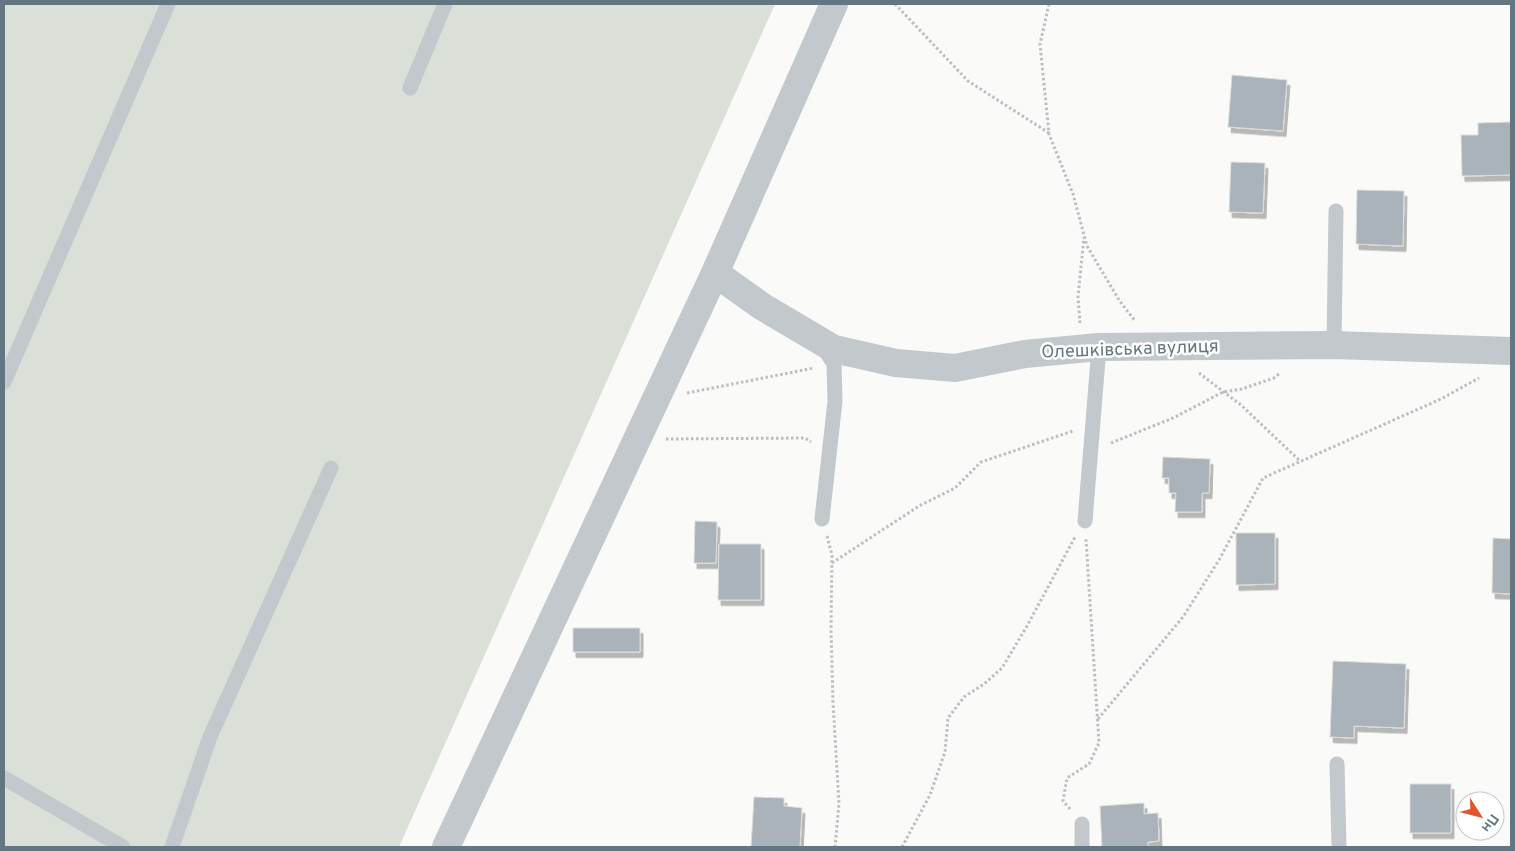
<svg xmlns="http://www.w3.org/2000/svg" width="1515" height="851" font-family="Overpass,sans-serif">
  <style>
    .green { fill: #dadfd7 }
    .building { fill: #aab3b9; stroke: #dcdcda; filter: url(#shadow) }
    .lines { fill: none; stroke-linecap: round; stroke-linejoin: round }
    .path { stroke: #bbbfc2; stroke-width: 3; stroke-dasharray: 2.5 2.5; stroke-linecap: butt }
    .lane { stroke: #c3c8cc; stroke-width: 15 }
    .street { stroke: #c3c8cc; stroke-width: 28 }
    .labels { text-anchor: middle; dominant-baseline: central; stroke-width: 5; stroke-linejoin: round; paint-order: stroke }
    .street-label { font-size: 18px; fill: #657683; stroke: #fff }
  </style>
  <defs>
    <filter id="shadow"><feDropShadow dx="3" dy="5.5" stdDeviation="0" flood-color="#0004"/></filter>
  </defs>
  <rect width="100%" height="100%" fill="#fafaf8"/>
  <path class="green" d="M4 4H775L399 847H4Z"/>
  <path class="building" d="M1232 75 1287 80 1283 131 1228 127Z
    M1511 122V175L1462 176 1461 135H1478V123Z
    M1231 162 1265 163 1263 213 1229 212Z
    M1357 190 1404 191 1403 246 1356 244Z
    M1163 457 1210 459 1209 493H1202V512H1175L1176 493H1169V478H1162Z
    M695 521 717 522 716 563H694Z
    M1236 533H1275V584L1236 585Z
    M1493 538 1511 539V594L1492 593Z
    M719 544H761V600H718Z
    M573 628H640V652H573Z
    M1333 661 1406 664 1404 728 1354 726V738L1330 737Z
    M1410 784H1451V833H1410Z
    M754 797 784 798V806L802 808 800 847H751Z
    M1144 803V814L1158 813 1159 841 1148 842V847H1102L1100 806Z"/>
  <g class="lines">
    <path class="path" d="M895 4 968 81 1049 133
      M1049 4 1040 44 1049 134 1073 194 1087 246 1119 300 1135 321
      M1080 323 1078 297 1084 237
      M1199 373 1241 405 1300 461
      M687 393 814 368
      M666 439 805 438 811 442
      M1111 443 1173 418 1223 392 1242 389 1274 378 1280 373
      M827 536 832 555 831 629 833 703 839 803 835 847
      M832 563 919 506 955 488 981 462 1073 431
      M1098 719 1183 617 1219 560 1263 478 1441 399 1479 378
      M1070 809 1063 801 1067 778 1089 764 1099 743 1086 539
      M902 847 930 795 945 752 948 718 964 697 984 684 1002 668 1027 626 1075 537"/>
    <path class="lane" d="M410 88 445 4
      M822 345 834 364 835 401 822 519
      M1334 345 1336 211
      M4 382 168 4
      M1085 521 1099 347
      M1337 764 1339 847
      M4 778 123 847
      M1082 824V847
      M172 847 210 737 331 468"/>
    <path class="street" d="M715 273 763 307 834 349 896 363 955 368 1025 354 1099 347 1334 345 1511 351
      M446 847 715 273 834 4"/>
  </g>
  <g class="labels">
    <g class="street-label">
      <text transform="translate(1130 350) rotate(-2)">Олешківська вулиця</text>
    </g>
  </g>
  <rect width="1515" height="851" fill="none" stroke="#657683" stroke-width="10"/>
  <g transform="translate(1480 816) rotate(126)"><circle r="24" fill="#ffffff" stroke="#c1c8cd"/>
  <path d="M0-4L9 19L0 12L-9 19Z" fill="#e4572e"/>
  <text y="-8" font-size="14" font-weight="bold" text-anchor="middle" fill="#657683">Пн</text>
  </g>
</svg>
